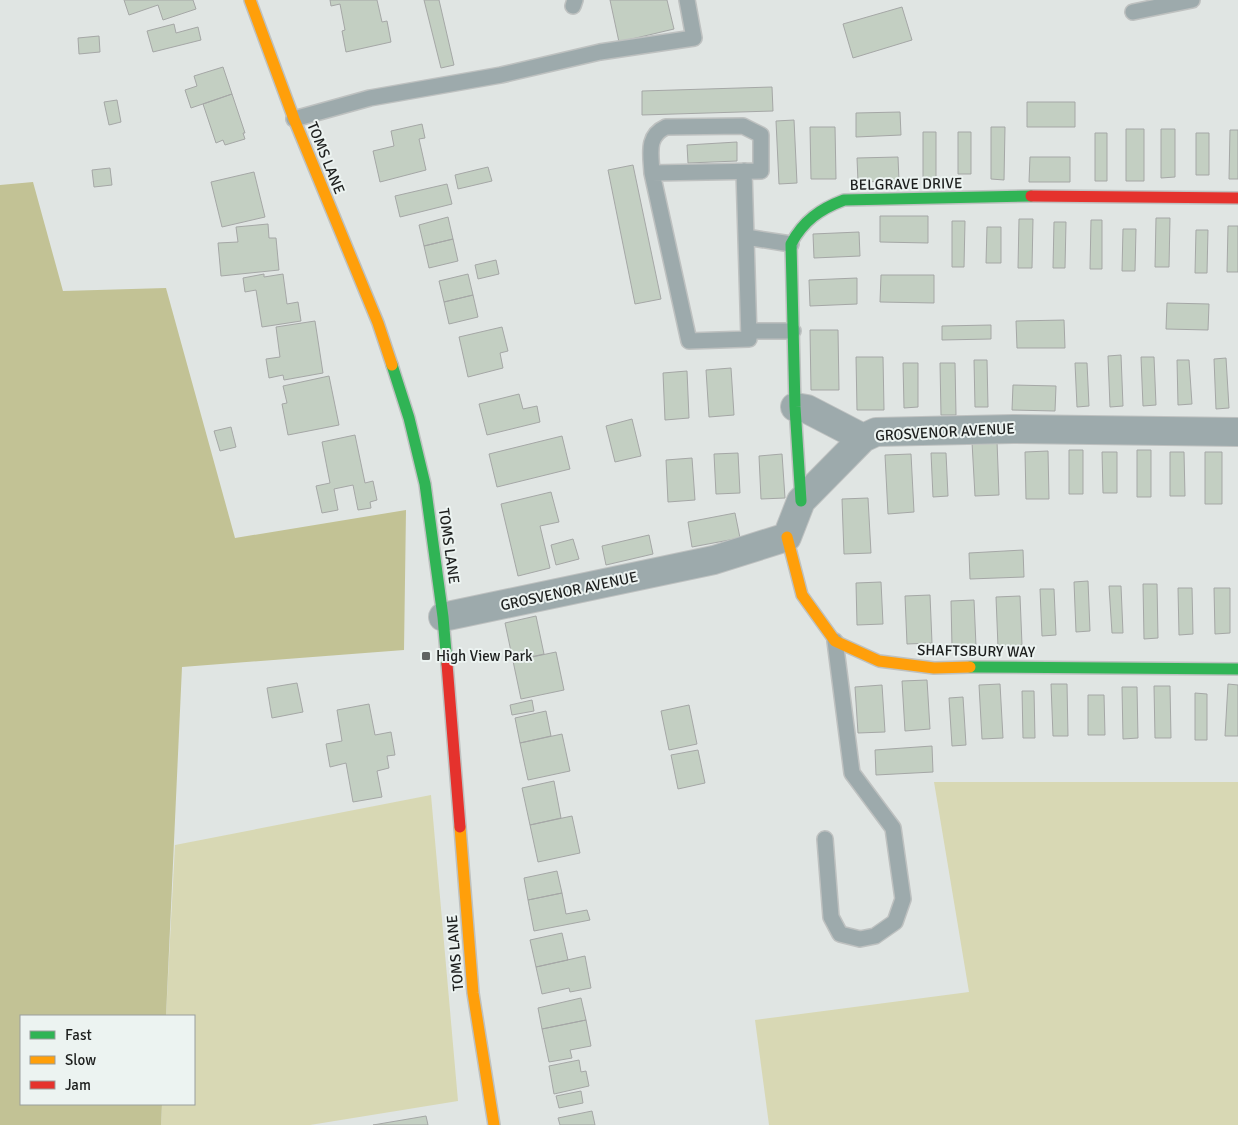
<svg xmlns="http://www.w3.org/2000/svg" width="1238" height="1125" font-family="Signika,sans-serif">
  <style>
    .green { fill: #d8d8b4 }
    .forest { fill: #c2c295 }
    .building { fill: #c3cfc2; stroke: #a5a7a6 }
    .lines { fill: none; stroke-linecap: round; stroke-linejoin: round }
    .lane-casing { stroke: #bec1c0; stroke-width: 18 }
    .street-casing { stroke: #bec1c0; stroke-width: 30 }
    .fast-casing { stroke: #bec1c0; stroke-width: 14 }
    .slow-casing { stroke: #bec1c0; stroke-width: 14 }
    .jam-casing { stroke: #bec1c0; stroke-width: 14 }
    .lane { stroke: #9daaac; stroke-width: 15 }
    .street { stroke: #9daaac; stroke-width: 28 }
    .fast { stroke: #30b455; stroke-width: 11 }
    .slow { stroke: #ff9f0a; stroke-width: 11 }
    .jam { stroke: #e5322d; stroke-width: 11 }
    .poi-dot { fill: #616463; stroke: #ecf3f1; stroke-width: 2 }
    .labels { text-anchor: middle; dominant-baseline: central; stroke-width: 4; stroke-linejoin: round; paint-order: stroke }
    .street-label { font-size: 15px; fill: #1d1f1e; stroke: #ecf3f1 }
    .poi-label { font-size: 15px; fill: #1d1f1e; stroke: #ecf3f1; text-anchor: start }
  </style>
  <rect width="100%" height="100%" fill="#e0e5e3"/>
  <path class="green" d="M934 782H1238V1125H769L755 1020 969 992Z
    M431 795 458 1101 310 1125H161L162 1104H194V1016H166L175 845Z"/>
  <path class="forest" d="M33 182 63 291 166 288 235 538 406 510 404 650 182 667 166 1016H21V1104H162L161 1125H0V185Z"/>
  <path class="building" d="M124 0H193L196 9 163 20 158 5 129 15Z
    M330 0H377L382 22 387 21 391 42 346 52 342 31 345 30 340 4 331 6Z
    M424 0H439L454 65 441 68Z
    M610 0H667L674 29 619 42Z
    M902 7 912 40 853 58 843 24Z
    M174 24 176 33 198 27 201 40 153 52 147 31Z
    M99 36 100 52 79 54 78 38Z
    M223 67 232 94 191 108 185 90 197 86 194 76Z
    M772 87 773 111 642 115V91Z
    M232 94 245 133H243L245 139 225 145 223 140 216 143 203 104Z
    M117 100 121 122 109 125 104 102Z
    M1027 102H1075V127H1027Z
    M900 112 901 135 856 137V113Z
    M794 120 797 183 779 184 776 121Z
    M422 124 425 138 419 139 426 170 380 182 373 151 394 146 391 131Z
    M810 127H835L836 179H811Z
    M991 127H1005L1004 180 991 179Z
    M1126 129H1144V181H1126Z
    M1161 129H1175V177L1161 178Z
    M1230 130H1238V179H1229Z
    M923 132H936V179H923Z
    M958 132H971V174H958Z
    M1095 133H1107V181H1095Z
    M1196 133H1209V175H1196Z
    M737 142V161L688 163 687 145Z
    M898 157 899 181 858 182 857 158Z
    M1030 157H1070V182H1029Z
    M633 165 661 299 635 304 608 170Z
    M488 167 492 181 458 189 455 175Z
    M110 168 112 185 94 187 92 170Z
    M254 172 265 217 222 227 211 182Z
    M447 184 452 204 400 217 395 196Z
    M880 216H928V243L880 242Z
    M448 217 453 239 424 246 419 225Z
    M1156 218H1170L1169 267H1155Z
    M1019 219H1033L1032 268H1018Z
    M1091 220H1102V269H1090Z
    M952 221H965L964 267H952Z
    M1054 222H1066L1065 268H1053Z
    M268 224 269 238H276L279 270 221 276 218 243 238 242 236 227Z
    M1228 226H1238V272H1227Z
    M987 227H1001V263H986Z
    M1123 229H1136L1135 271H1122Z
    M1196 230H1208L1207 273H1195Z
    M859 232 860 256 814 258 813 234Z
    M453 239 458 261 429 268 424 246Z
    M496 260 499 274 478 279 475 265Z
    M264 274V277L283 274 287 304 298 302 301 321 262 327 256 290 245 292 243 278Z
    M468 274 473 295 444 302 439 281Z
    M881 275H934V303L880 302Z
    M857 278V304L810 306 809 280Z
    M473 295 478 317 449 324 444 302Z
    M1167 303 1209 304 1208 330 1166 329Z
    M1064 320 1065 348H1017L1016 321Z
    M315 321 323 373 284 380 283 375 269 378 266 359 280 357 276 327Z
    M991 325V339L942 340V326Z
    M502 327 508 351 500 353 503 368 468 377 459 337Z
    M810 330H838L839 390H811Z
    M1121 355 1123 406 1110 407 1108 356Z
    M856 357H883L884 410H857Z
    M1141 357H1154L1156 405 1143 406Z
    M1226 358 1229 408 1216 409 1214 359Z
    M974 360H987L988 407H975Z
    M1177 360H1189L1192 404 1178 405Z
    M903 363H918V407L904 408Z
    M940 363H955L956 415H941Z
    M1075 363H1087L1089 406 1077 407Z
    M731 368 734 415 709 417 706 370Z
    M687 371 689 418 665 420 663 373Z
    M329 376 339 425 288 435 282 404 287 403 283 386Z
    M1013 385 1056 386 1055 411 1012 410Z
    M519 394 523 409 537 406 540 422 487 435 479 404Z
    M632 419 641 456 615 462 606 426Z
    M231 427 236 447 220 451 214 431Z
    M355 435 365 483 373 481 377 500 370 502 371 508 358 510 353 485 334 489 338 510 322 513 316 486 330 483 322 442Z
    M562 436 570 469 497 487 489 454Z
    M997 441 999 495 975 496 972 442Z
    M1069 450H1083V494H1069Z
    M1137 450H1151V497H1137Z
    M1048 451 1049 499H1026L1025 452Z
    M1102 452H1117V493H1103Z
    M1170 452H1184L1185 496H1170Z
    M1205 452H1222V504H1205Z
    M738 453 740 493 716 494 714 454Z
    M931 453H946L948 496 933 497Z
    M782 454 785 498 761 499 759 456Z
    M911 454 914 512 888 514 885 455Z
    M692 458 695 500 668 502 666 460Z
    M551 492 559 522 540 526 550 568 518 576 501 504Z
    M868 498 871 553 844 554 842 499Z
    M735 513 740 538 692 547 688 522Z
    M649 535 653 554 606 565 602 546Z
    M573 539 579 559 556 565 551 545Z
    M1023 550 1024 577 970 579 969 553Z
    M1088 581 1090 631 1076 632 1074 582Z
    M881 582 883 624 857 625 856 583Z
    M1143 584H1157L1158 638 1144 639Z
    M1109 586H1121L1123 633H1112Z
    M1178 588H1192L1193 634 1179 635Z
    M1214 588H1230V633L1215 634Z
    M1040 589H1054L1056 635 1042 636Z
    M930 595 932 643 907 644 905 596Z
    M1020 596 1022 645 998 647 996 597Z
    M974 600 976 646 952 647 951 601Z
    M536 616 544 654 513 661 505 623Z
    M556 652 564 690 521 699 513 661Z
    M927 680 930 729 905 731 902 681Z
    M297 683 303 712 272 718 267 688Z
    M1000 684 1003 738 982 739 979 685Z
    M1051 684H1067L1068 736H1053Z
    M1228 684 1238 685V736H1225Z
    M882 685 885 732 858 733 855 687Z
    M1154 686H1170L1171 738H1155Z
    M1122 687H1137L1138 738 1123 739Z
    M1022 691H1034L1035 738H1023Z
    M1195 693 1207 694V740H1195Z
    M1088 695H1104L1105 735H1088Z
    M963 697 966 745 952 746 949 698Z
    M532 700 534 711 512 715 510 705Z
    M369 704 375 735 391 732 395 755 387 756 389 768 377 771 382 797 353 802 346 763 330 767 326 744 342 741 337 710Z
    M689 705 697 744 669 750 661 711Z
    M546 711 551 736 520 743 515 718Z
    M562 734 570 771 528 780 520 743Z
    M932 746 933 772 876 775 875 750Z
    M698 750 705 783 678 789 671 755Z
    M554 781 561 818 530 825 522 788Z
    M572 816 580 853 538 862 530 825Z
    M557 871 562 893 528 900 524 878Z
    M562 893 566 914 587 910 590 920 534 931 528 900Z
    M562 933 568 960 536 967 530 940Z
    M585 956 591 988 570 992 569 988 542 994 536 967Z
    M581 998 586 1020 542 1029 538 1008Z
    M586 1020 591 1046 570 1050 572 1058 549 1062 542 1029Z
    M579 1060 581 1072 586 1071 589 1086 554 1094 549 1066Z
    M581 1091 583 1103 559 1108 556 1096Z
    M592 1111 595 1125H560L558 1118Z
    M426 1116 428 1125H373Z"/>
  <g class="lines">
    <g class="lane-casing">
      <path id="lane" d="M573 6 575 0
        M1133 12 1192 0
        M294 119 370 98 501 75 600 52 694 38 687 0
        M743 126 761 135V171L652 173C651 154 646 136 666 127Z
        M652 173 689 341 749 339 744 171
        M746 237 791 244
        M749 331H793
        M825 839 831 917 840 934 860 939 875 936 895 922 903 899 893 828 852 773 835 641"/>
    </g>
    <g class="street-casing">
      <path id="street" d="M795 407 807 409 863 438
        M443 617 714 560 787 537 801 501 863 438 876 432 1013 429 1238 432"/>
    </g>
    <g class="fast-casing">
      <path id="fast" d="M392 365 409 418 425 484 443 617 447 664
        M801 501 795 407 791 244C803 221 820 209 844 200L1031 196
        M970 667 1238 669"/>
    </g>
    <g class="slow-casing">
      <path id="slow" d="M250 0 294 119 378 323 392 365
        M787 537 802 595 835 641 879 661 934 668 970 667
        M460 827 473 993 494 1125"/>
    </g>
    <g class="jam-casing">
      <path id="jam" d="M1031 196 1238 198
        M447 664 460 827"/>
    </g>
    <use href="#lane" class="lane"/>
    <use href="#street" class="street"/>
    <use href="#fast" class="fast"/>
    <use href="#slow" class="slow"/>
    <use href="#jam" class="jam"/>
  </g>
  <rect class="poi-dot" x="421" y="651" width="10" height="10" rx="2.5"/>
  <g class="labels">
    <g class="street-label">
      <text transform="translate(326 158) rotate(68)">TOMS LANE</text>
      <text transform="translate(906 184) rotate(-1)">BELGRAVE DRIVE</text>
      <text transform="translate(945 432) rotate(-3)">GROSVENOR AVENUE</text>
      <text transform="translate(449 546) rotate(82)">TOMS LANE</text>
      <text transform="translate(569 591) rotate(-12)">GROSVENOR AVENUE</text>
      <text transform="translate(976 651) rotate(1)">SHAFTSBURY WAY</text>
      <text transform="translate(455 953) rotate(-95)">TOMS LANE</text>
    </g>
    <g class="poi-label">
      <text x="436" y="656">High View Park</text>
    </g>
  </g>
  <rect x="20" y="1015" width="175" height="90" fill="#ecf3f1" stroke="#999e9d"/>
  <rect x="30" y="1031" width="25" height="8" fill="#30b455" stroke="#999e9d"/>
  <text x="65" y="1040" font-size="15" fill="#1d1f1e">Fast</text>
  <rect x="30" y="1056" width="25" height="8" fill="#ff9f0a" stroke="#999e9d"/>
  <text x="65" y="1065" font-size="15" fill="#1d1f1e">Slow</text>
  <rect x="30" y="1081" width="25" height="8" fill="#e5322d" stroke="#999e9d"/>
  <text x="65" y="1090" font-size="15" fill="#1d1f1e">Jam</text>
</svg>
